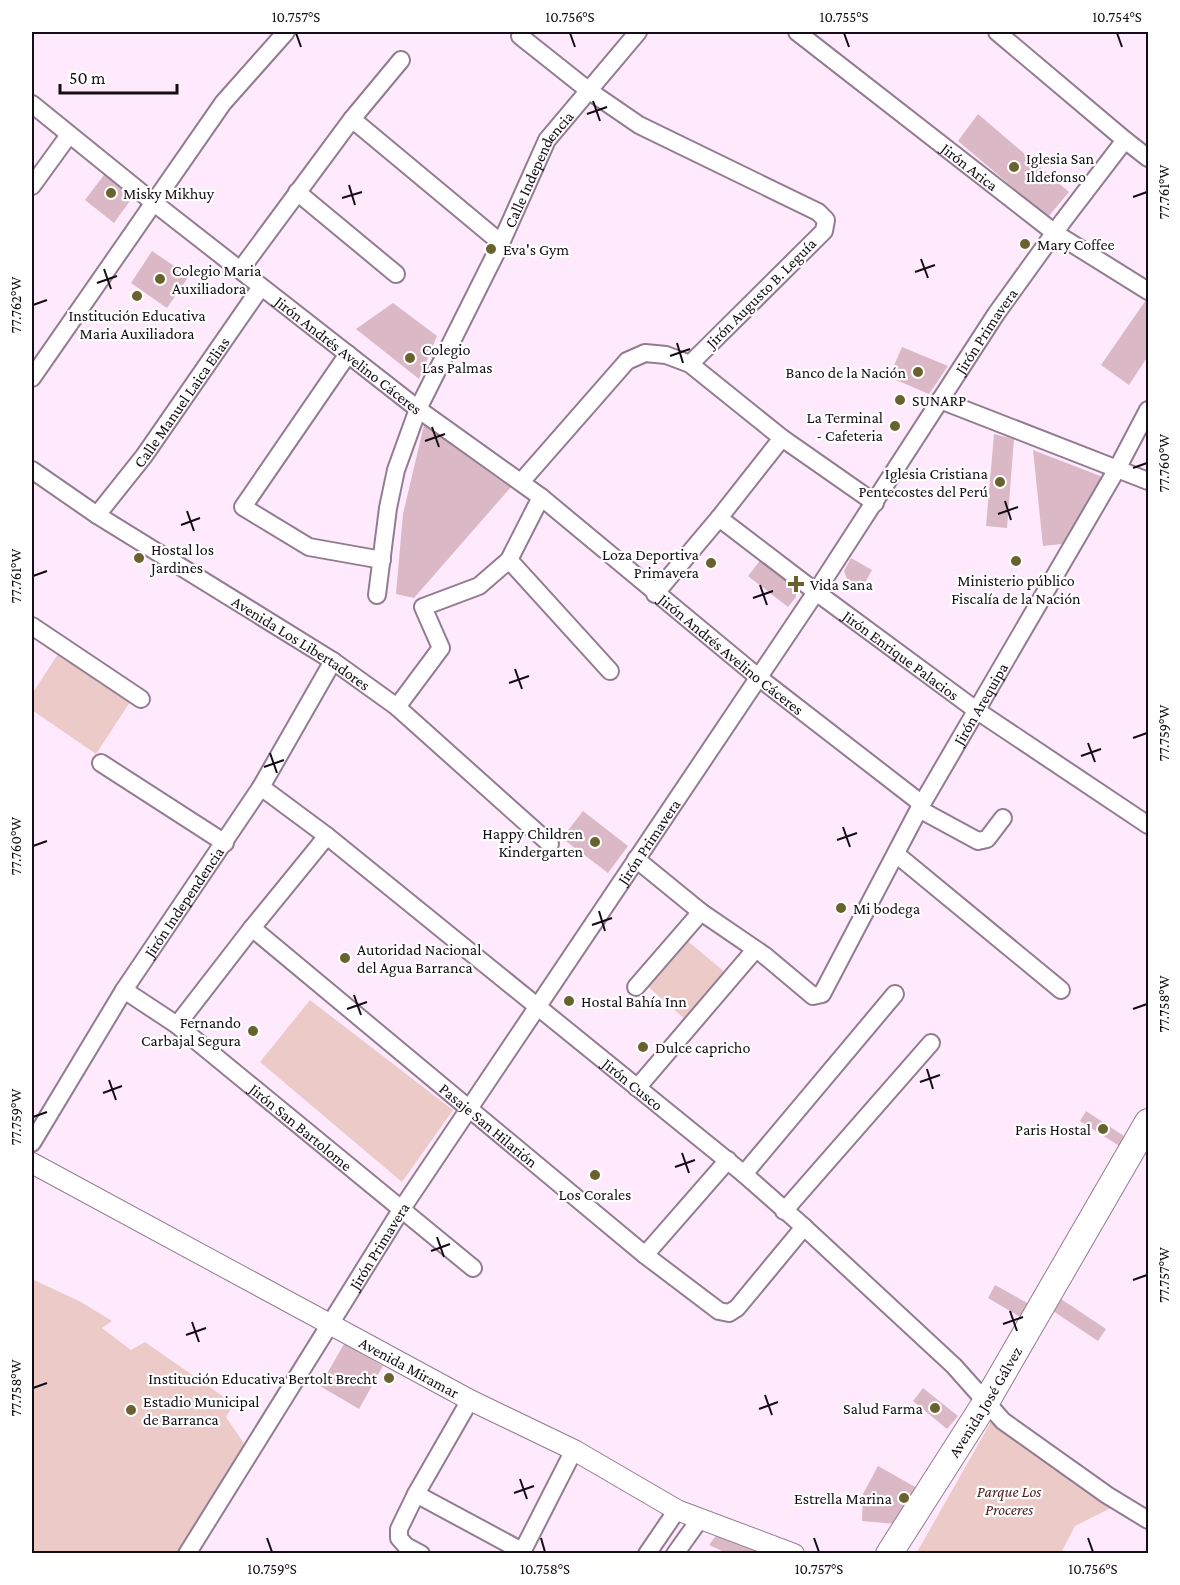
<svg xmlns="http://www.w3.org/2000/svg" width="1180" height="1585" font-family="'Crimson Pro',serif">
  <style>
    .green { fill: #ebcac8 }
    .building { fill: #dbb8c5 }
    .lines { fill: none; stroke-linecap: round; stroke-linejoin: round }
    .minor-casing { stroke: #937c92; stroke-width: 20 }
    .tertiary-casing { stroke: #937c92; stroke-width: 22 }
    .primary-casing { stroke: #937c92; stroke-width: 28 }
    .minor { stroke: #fff; stroke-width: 16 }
    .tertiary { stroke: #fff; stroke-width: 20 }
    .primary { stroke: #fff; stroke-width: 26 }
    .ticks { fill: none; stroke: #150d15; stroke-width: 2 }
    .poi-dot { fill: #69622e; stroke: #fff; stroke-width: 2 }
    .labels { text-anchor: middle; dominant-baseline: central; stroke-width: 4.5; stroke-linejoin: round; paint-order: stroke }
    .poi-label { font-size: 16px; fill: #150d15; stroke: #fff; text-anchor: start }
    .street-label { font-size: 16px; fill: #150d15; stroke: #fff }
    .park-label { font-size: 16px; font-style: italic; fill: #512021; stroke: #fff }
    .neatline { fill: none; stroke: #150d15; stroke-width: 2 }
    .ticks-label { font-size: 15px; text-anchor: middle; fill: #150d15 }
  </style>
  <rect width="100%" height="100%" fill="#ffeafd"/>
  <path class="green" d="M58 654 130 702 96 754 32 710V694Z
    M684 938 726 973 687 1021 645 984Z
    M310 1000 453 1110 402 1182 260 1062Z
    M32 1279 81 1302 112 1321 102 1328 131 1350 145 1342 234 1404 226 1417 245 1445 181 1553H32Z
    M992 1420 1113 1507 1075 1526 1061 1553 916 1554Z"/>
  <path class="building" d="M978 114 1069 192 1048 217 958 141Z
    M107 171 130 188 132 198 114 223 85 200Z
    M152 251 189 276 167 308 131 283Z
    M1148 297V356L1129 385 1101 365Z
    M393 303 437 336 419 379 356 329Z
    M902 347 948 366 929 394 889 377Z
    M433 422 511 487 414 598 396 594 403 514 424 425Z
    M994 434 1014 439 1007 528 986 526Z
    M1033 450 1103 477 1062 544 1043 546Z
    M762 558 795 584 796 597 788 607 748 576Z
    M851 558 872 570 862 588 847 579 844 571Z
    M583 811 628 846 608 873 562 838Z
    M1086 1111 1127 1138 1121 1147 1080 1121Z
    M995 1285 1029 1304 1022 1318 988 1298Z
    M1061 1299 1106 1329 1098 1341 1053 1311Z
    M344 1344 383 1366 359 1409 320 1386Z
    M923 1388 958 1416 947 1429 913 1401Z
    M878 1466 917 1488 896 1524 862 1521 863 1494Z
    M718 1533 767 1554H729L709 1545Z"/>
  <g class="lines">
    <g class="minor-casing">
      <g id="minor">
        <path id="s1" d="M797 32 1055 233 1148 291"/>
        <path d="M997 32 1125 140 1148 158"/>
        <path d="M520 36 588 90 639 125 818 212 826 220 824 231 690 364"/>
        <path id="s2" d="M32 104 153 202 418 409 541 497 758 677 922 804"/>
        <path d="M352 119 501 243"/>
        <path d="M32 186 69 135"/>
        <path d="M297 192 396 274"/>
        <path d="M241 269 352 119 401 60"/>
        <path d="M348 354 243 507 309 547 382 560"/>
        <path d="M32 378 223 103 286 32"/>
        <path d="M940 400 1148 481"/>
        <path id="s3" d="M32 470 97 515 333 661 397 707 550 844"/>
        <path d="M521 482 627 361 645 353 666 355 690 364 782 438 875 503"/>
        <path id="s4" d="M97 515 144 456 261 287"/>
        <path id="s5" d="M719 518 816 592 976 710 1148 825"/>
        <path d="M509 560 610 671"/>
        <path d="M655 594 719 518 782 438"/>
        <path id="s6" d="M377 595 388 508 396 470 418 409 501 243 547 140 638 32"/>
        <path d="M32 626 141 699"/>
        <path d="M397 707 441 648 423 607 479 586 509 560 541 497"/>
        <path d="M101 763 225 843"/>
        <path id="s7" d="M261 787 327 836 744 1174 804 1227 954 1366 1003 1421 1107 1495 1148 1520"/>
        <path d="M919 809 978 841 987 839 1003 818"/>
        <path d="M896 854 1061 990"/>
        <path id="s8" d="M636 859 701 912 764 955 813 996 822 994 919 809 1117 469 1148 410"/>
        <path id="s9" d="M252 928 645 1255 719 1311 729 1313 737 1308 804 1227"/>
        <path d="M636 987 701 912"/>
        <path id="s10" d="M124 990 177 1025 473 1268"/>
        <path d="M177 1025 252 928 327 836"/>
        <path d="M637 1088 754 951"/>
        <path id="s11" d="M32 1143 124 990 261 787 333 661"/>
        <path d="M744 1174 895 994"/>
        <path d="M784 1211 931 1043"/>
        <path d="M645 1255 728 1160"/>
        <path d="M416 1494 522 1551"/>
        <path id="s12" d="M187 1554 401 1210 816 592 996 314 1063 221 1125 140"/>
        <path d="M421 1554 406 1546 399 1538V1529L416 1494 470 1400"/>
        <path d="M521 1554 574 1450"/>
        <path d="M647 1554 677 1510"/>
        <path d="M675 1554 700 1519"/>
      </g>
    </g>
    <g class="tertiary-casing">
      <g id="tertiary">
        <path id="s13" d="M32 1163 470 1400 574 1450 677 1510 794 1554"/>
      </g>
    </g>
    <g class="primary-casing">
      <g id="primary">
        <path id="s14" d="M889 1554 986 1402 1148 1122"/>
      </g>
    </g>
    <use href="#minor" class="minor"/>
    <use href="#tertiary" class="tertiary"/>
    <use href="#primary" class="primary"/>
  </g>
  <path class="ticks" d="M296 33 301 47M570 33 575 47M844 33 849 47M1117 33 1122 47M593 101 600 121M587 114 607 107M349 185 355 205M1133 197 1147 192M342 198 362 192M921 259 928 278M104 269 111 289M915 272 935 265M97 283 117 276M33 305 47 300M677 343 683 363M670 356 690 349M432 427 439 447M425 441 445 434M1133 468 1147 463M1005 501 1011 520M187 511 194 531M998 514 1018 507M181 525 200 518M33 576 47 571M760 585 767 605M753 598 773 591M515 669 522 689M509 683 529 676M1133 738 1147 733M1088 743 1095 762M270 753 277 773M1081 756 1101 749M264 767 284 760M843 827 850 847M837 840 857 833M33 846 47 841M599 911 605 931M592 925 612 918M354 995 361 1015M347 1009 367 1002M1133 1009 1147 1004M927 1069 933 1089M109 1080 116 1100M920 1082 940 1075M103 1093 122 1086M33 1117 47 1112M682 1153 689 1173M675 1167 695 1160M437 1237 444 1257M431 1251 450 1244M1133 1280 1147 1275M1010 1311 1017 1331M192 1322 199 1342M1003 1324 1023 1317M186 1335 206 1328M33 1388 47 1383M765 1395 772 1415M759 1409 778 1402M520 1479 527 1499M514 1493 534 1486M267 1538 272 1552M541 1538 545 1552M814 1538 819 1552M1088 1538 1093 1552"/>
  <g class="poi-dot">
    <circle cx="1014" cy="167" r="6"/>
    <circle cx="111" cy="193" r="6"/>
    <circle cx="1025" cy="244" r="6"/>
    <circle cx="491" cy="249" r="6"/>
    <circle cx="160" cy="279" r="6"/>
    <circle cx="137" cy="296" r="6"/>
    <circle cx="410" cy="358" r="6"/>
    <circle cx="918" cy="372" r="6"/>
    <circle cx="900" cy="400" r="6"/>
    <circle cx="895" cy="426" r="6"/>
    <circle cx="1000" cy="482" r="6"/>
    <circle cx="139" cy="558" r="6"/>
    <circle cx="1016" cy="561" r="6"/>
    <circle cx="711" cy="563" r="6"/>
    <path d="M793 575h6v6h6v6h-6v6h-6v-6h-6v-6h6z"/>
    <circle cx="595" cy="842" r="6"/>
    <circle cx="841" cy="908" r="6"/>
    <circle cx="345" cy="958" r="6"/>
    <circle cx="569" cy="1001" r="6"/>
    <circle cx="253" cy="1031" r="6"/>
    <circle cx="643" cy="1047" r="6"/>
    <circle cx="1103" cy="1129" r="6"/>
    <circle cx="595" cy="1175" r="6"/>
    <circle cx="389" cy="1378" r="6"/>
    <circle cx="935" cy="1408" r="6"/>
    <circle cx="131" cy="1410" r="6"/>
    <circle cx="904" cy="1498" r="6"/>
  </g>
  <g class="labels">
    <g class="poi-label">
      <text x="1026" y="158">Iglesia San<tspan x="1026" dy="18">Ildefonso</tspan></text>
      <text x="123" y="193">Misky Mikhuy</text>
      <text x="1037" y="244">Mary Coffee</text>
      <text x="503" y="249">Eva's Gym</text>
      <text x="172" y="270">Colegio Maria<tspan x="172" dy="18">Auxiliadora</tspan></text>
      <text x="137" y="315" text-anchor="middle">Institución Educativa<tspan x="137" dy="18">Maria Auxiliadora</tspan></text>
      <text x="422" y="349">Colegio<tspan x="422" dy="18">Las Palmas</tspan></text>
      <text x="906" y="372" text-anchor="end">Banco de la Nación</text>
      <text x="912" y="400">SUNARP</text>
      <text x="883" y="417" text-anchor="end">La Terminal<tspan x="883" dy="18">- Cafeteria</tspan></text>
      <text x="988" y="473" text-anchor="end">Iglesia Cristiana<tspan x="988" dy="18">Pentecostes del Perú</tspan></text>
      <text x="151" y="549">Hostal los<tspan x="151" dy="18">Jardines</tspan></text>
      <text x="699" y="554" text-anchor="end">Loza Deportiva<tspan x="699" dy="18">Primavera</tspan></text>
      <text x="1016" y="580" text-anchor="middle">Ministerio público<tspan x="1016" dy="18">Fiscalía de la Nación</tspan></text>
      <text x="810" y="584">Vida Sana</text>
      <text x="583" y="833" text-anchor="end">Happy Children<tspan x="583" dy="18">Kindergarten</tspan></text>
      <text x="853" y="908">Mi bodega</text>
      <text x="357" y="949">Autoridad Nacional<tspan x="357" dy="18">del Agua Barranca</tspan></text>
      <text x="581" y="1001">Hostal Bahía Inn</text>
      <text x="241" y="1022" text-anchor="end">Fernando<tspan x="241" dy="18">Carbajal Segura</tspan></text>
      <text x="655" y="1047">Dulce capricho</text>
      <text x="1091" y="1129" text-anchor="end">Paris Hostal</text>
      <text x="595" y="1194" text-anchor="middle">Los Corales</text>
      <text x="377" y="1378" text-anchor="end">Institución Educativa Bertolt Brecht</text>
      <text x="143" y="1401">Estadio Municipal<tspan x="143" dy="18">de Barranca</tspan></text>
      <text x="923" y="1408" text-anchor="end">Salud Farma</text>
      <text x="892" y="1498" text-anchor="end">Estrella Marina</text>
    </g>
    <g class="street-label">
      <text stroke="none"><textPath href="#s1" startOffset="219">Jirón Arica</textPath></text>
      <text stroke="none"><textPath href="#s6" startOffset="460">Calle Independencia</textPath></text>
      <text transform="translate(761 293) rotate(-45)">Jirón Augusto B. Leguía</text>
      <text stroke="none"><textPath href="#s12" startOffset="1461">Jirón Primavera</textPath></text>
      <text stroke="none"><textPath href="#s2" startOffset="404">Jirón Andrés Avelino Cáceres</textPath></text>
      <text stroke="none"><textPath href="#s4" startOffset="141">Calle Manuel Laica Elias</textPath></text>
      <text stroke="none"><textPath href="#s3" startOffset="320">Avenida Los Libertadores</textPath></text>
      <text stroke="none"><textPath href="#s2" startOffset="890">Jirón Andrés Avelino Cáceres</textPath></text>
      <text stroke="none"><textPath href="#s5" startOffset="228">Jirón Enrique Palacios</textPath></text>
      <text stroke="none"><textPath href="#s8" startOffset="564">Jirón Arequipa</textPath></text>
      <text stroke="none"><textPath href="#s12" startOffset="849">Jirón Primavera</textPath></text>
      <text stroke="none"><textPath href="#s11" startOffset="285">Jirón Independencia</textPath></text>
      <text stroke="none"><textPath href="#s7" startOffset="476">Jirón Cusco</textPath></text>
      <text stroke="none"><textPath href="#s9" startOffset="308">Pasaje San Hilarión</textPath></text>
      <text stroke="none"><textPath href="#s10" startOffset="224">Jirón San Bartolome</textPath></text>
      <text stroke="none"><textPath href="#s12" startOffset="363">Jirón Primavera</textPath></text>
      <text stroke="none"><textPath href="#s13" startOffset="429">Avenida Miramar</textPath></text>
      <text stroke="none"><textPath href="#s14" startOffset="180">Avenida José Gálvez</textPath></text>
    </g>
    <g class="park-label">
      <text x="1009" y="1491">Parque Los<tspan x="1009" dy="18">Proceres</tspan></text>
    </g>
  </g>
  <rect width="1180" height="1585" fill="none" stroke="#ffffff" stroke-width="66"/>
  <path d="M60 84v9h117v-9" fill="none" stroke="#150d15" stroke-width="3"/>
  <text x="69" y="84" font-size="18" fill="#150d15" stroke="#ffffff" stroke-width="4.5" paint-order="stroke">50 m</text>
  <rect x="33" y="33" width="1114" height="1519" class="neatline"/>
  <g class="ticks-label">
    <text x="296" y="22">10.757°S</text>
    <text x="570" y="22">10.756°S</text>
    <text x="844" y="22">10.755°S</text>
    <text x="1117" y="22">10.754°S</text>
    <text transform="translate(1164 192) rotate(-90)" y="5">77.761°W</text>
    <text transform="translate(16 305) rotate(-90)" y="5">77.762°W</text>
    <text transform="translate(1164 463) rotate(-90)" y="5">77.760°W</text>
    <text transform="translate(16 576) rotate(-90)" y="5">77.761°W</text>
    <text transform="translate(1164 733) rotate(-90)" y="5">77.759°W</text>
    <text transform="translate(16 846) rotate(-90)" y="5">77.760°W</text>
    <text transform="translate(1164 1004) rotate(-90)" y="5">77.758°W</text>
    <text transform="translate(16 1117) rotate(-90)" y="5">77.759°W</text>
    <text transform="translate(1164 1275) rotate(-90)" y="5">77.757°W</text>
    <text transform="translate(16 1388) rotate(-90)" y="5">77.758°W</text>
    <text x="272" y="1574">10.759°S</text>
    <text x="545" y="1574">10.758°S</text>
    <text x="819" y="1574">10.757°S</text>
    <text x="1093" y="1574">10.756°S</text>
  </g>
</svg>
